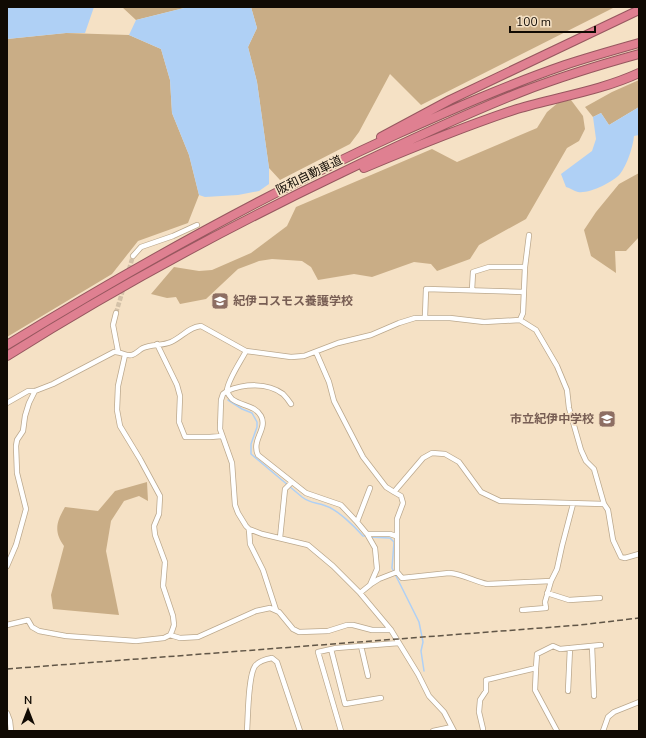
<svg xmlns="http://www.w3.org/2000/svg" width="646" height="738" font-family="'Nunito Sans','Noto Sans JP',sans-serif">
  <style>
    .green { fill: #c9ad86 }
    .water { fill: #afd0f5 }
    .lines { fill: none; stroke-linecap: round; stroke-linejoin: round }
    .stream { stroke: #afd0f5; stroke-width: 1.5 }
    .street-tunnel { stroke: #d3c1a8; stroke-width: 4.5; stroke-dasharray: 4.5 2; stroke-linecap: butt }
    .street-casing { stroke: #bba88d; stroke-width: 6 }
    .highway-casing { stroke: #97575f; stroke-width: 10 }
    .street { stroke: #fff; stroke-width: 4.5 }
    .highway { stroke: #df8091; stroke-width: 8 }
    .rail { stroke: #615647; stroke-width: 1.5; stroke-dasharray: 6 3; stroke-linecap: butt }
    .labels { text-anchor: middle; dominant-baseline: central; stroke-width: 3.5; stroke-linejoin: round; paint-order: stroke }
    .street-label { font-size: 12px; fill: #100a03; stroke: #f5e1c5 }
    .education-label { font-size: 12px; font-weight: bold; fill: #785e54; stroke: #f5e1c5; text-anchor: start }
  </style>
  <rect width="100%" height="100%" fill="#f5e1c5"/>
  <path class="green" d="M122 7H188L136 20Z
    M251 7H615L421 105 390 74 359 132 350 144 280 180 269 168 257 82 248 47 257 28Z
    M66 33 129 35 161 49 170 80 172 113 189 155 199 195 188 223 138 241 112 274 7 337V39Z
    M639 80V107L609 125 601 113 593 117 585 107 612 92Z
    M571 100 583 116 585 129 579 141 567 148 526 219 479 245 470 259 437 271 431 264 414 262 372 277 354 274 318 280 311 267 302 261 272 259 259 261 238 269 206 299 180 304 176 297 167 298 151 294 174 267 199 271 212 270 251 253 287 226 296 207 432 149 457 162 537 128 547 112 559 102Z
    M639 173V237L626 251H615L616 273 591 256 584 230 596 212 619 184Z
    M147 482 148 501 139 496 124 501 111 521 106 551 119 615 53 609 51 595 64 546C53 531 57 521 65 507L98 511 115 491Z"/>
  <path class="water" d="M7 7H94L85 33H66L7 39Z
    M188 7H251L257 28 248 47 257 82 269 168V184L259 191 238 195 205 197 199 195 189 155 172 113 170 80 161 49 129 35 136 20Z
    M639 107V135L634 136C633 147 627 165 620 174 613 182 589 194 578 192 574 191 570 188 566 187L561 174 592 151 596 139 593 117 601 113 609 125Z"/>
  <g class="lines">
    <path class="stream" d="M228 400 242 409 252 413 257 422V427L251 444V454L302 497C311 504 317 502 326 506 338 510 355 527 363 536H366
      M369 537 390 538 394 542 392 568 419 622 423 642 421 651 424 671"/>
    <path class="street-tunnel" d="M116 313 133 256"/>
    <g class="street-casing">
      <path id="street" d="M133 256 141 247 173 236 197 225
        M472 290 473 272 489 267H525
        M116 313 113 325 118 351
        M425 317 426 289 524 292
        M520 320 523 313 525 267 529 235
        M157 344 177 385 180 396 179 422 185 437H210L222 436
        M246 351C241 361 227 381 227 391L223 394 221 400 220 429 232 463 235 505 238 513 246 526 249 529 262 534 308 545 333 566 360 593 391 630 418 674 429 696 444 712 454 731
        M316 352 329 382 334 401 363 457 386 487 394 492 423 458 432 453 445 454 459 462 481 492 500 501 604 504
        M7 403 28 391H35L53 384 114 352C121 351 126 357 132 355 136 354 139 350 143 348 152 344 162 346 171 342 182 337 189 327 201 326L246 351 291 357 304 356 338 343 371 335 399 323 415 318H450L484 322 520 320 536 330 557 366 567 390 569 408 581 450 586 461 594 469 604 504 608 510 613 540 621 557 625 558 639 554
        M291 404C289 401 286 397 283 394 267 382 244 384 227 391 228 394 230 397 232 399 241 406 255 405 261 416 268 429 251 440 258 455L306 493 341 505 357 522 367 534 375 548 377 569 370 585 360 593
        M357 522 370 488
        M249 529 250 544 263 570 276 610
        M367 534H390L396 536
        M280 538 285 489 292 482
        M7 566 16 545 26 509 17 473 16 446 17 440 23 431 25 416 29 403 35 391
        M397 572 402 578 449 573C462 574 474 581 487 584L551 581 557 569 562 546 573 504
        M371 584 379 579 397 572V519L403 503 401 496 394 492
        M547 593 569 600 600 598
        M522 610 546 608 545 602 551 581
        M7 625 28 620 32 627 39 631 66 636 136 641 164 638 170 635 172 631 174 625 173 616 163 586 165 562 155 535 154 526 159 514 160 496 140 459 120 426 117 410 118 386 125 355
        M170 635 180 638 198 637 256 611 270 608 279 612 293 629 299 632 328 631 347 625H353L372 630H391
        M361 646 368 676
        M592 646 594 696
        M331 649 345 704 381 698
        M536 668 537 654 553 646 560 649 601 645
        M568 691 570 648
        M7 713 10 721 11 731
        M483 729 479 712 480 700 486 691V680L536 668 535 690 557 731
        M247 731C248 718 248 676 255 666 259 661 266 659 272 658L277 662 300 731
        M341 731 318 652 336 648 399 643
        M433 731 452 727
        M603 731 608 717 614 712 639 702"/>
    </g>
    <g class="highway-casing">
      <path id="highway" d="M381 137 450 100 639 10
        M364 168C414 147 465 126 517 109 557 97 600 91 639 73
        M7 345C133 268 261 196 395 135 451 110 507 85 565 65 589 57 614 50 639 43
        M7 356C115 288 226 228 341 173 401 144 460 116 521 92 560 77 599 65 639 54"/>
    </g>
    <use href="#street" class="street"/>
    <use href="#highway" class="highway"/>
    <path class="rail" d="M7 669 580 625 639 618"/>
  </g>
  <defs>
    <g id="school-square" transform="scale(0.9)"><rect x="-9" y="-9" width="18" height="18" rx="4" fill="#8d6e63" stroke="#f5e1c5"/><path d="M0-5L7-2L0 1L-7-2ZM-4 1L0 2.5L4 1V4Q0 6-4 4Z" fill="#fff"/></g>
  </defs>
  <g fill-rule="evenodd">
    <use href="#school-square" x="220" y="301"/>
    <use href="#school-square" x="607" y="419"/>
  </g>
  <g class="labels">
    <g class="street-label">
      <text transform="translate(309 175) rotate(-26)">阪和自動車道</text>
    </g>
    <g class="education-label">
      <text x="233" y="301">紀伊コスモス養護学校</text>
      <text x="594" y="419" text-anchor="end">市立紀伊中学校</text>
    </g>
  </g>
  <rect width="646" height="738" fill="none" stroke="#100a03" stroke-width="16"/>
  <g transform="translate(28 710)" stroke="#f5e1c5" stroke-width="3" paint-order="stroke">
  <path d="M0-3L7 15L0 10L-7 15Z" fill="#100a03"/>
  <text y="-6" font-size="11" font-weight="bold" text-anchor="middle" fill="#100a03">N</text>
  </g>
  <path d="M510 26v6h85v-6" fill="none" stroke="#100a03" stroke-width="2"/>
  <text x="516" y="26" font-size="12" fill="#100a03" stroke="#f5e1c5" stroke-width="3" paint-order="stroke">100 m</text>
</svg>
